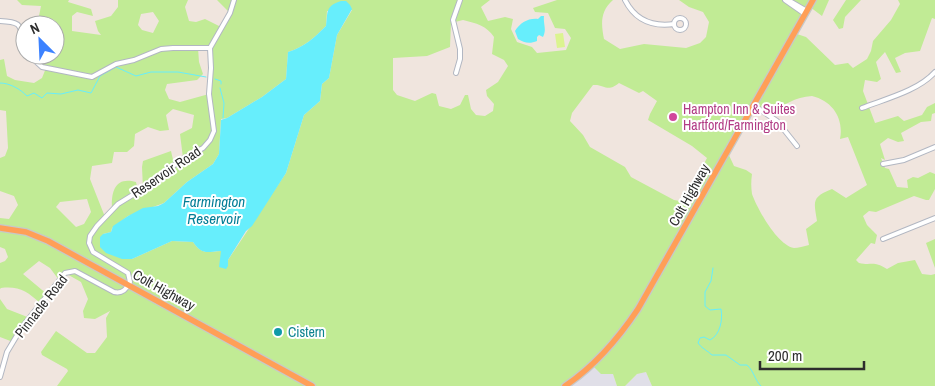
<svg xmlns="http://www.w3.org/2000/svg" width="935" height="386" font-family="'Archivo Narrow',sans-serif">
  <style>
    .industrial { fill: #e0dfe8 }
    .green { fill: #c1eb95; fill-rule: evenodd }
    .pitch { fill: #dbf490 }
    .water { fill: #67eefc }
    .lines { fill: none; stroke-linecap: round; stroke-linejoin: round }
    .stream { stroke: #67eefc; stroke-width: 1 }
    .minor-casing { stroke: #b2b7c2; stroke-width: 6 }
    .trunk-casing { stroke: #c8c8c8; stroke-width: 8 }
    .minor { stroke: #fff; stroke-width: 4 }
    .trunk { stroke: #ff9f57; stroke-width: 5.5 }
    .hotel-dot { fill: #d1479c; stroke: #fff; stroke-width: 2 }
    .culture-dot { fill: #0f9aa8; stroke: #fff; stroke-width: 2 }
    .labels { text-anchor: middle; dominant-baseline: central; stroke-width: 4; stroke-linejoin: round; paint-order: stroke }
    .hotel-label { font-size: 14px; fill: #b23c85; stroke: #fff; text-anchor: start }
    .street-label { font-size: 14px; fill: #2d2d2d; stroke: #fff }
    .culture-label { font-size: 14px; fill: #0d838f; stroke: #fff; text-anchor: start }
    .water-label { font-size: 15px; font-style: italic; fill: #037d96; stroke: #fff }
  </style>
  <rect width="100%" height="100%" fill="#f0e5de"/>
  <path class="industrial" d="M592 365 613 374 617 386H565Z
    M646 372 652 386H625L637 374Z"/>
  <path class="green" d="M17 0H69L68 2 91 9 93 16 77 12 72 16V31L101 35 98 31 95 21 111 16 118 7V0H188L185 7 189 21 196 22 205 19 223 28 230 13 217 0H490L481 7 488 21 505 17 513 19 511 29 517 42 532 47 537 53 566 50 571 38 565 29 555 28 548 13 535 12 533 8 557 0H613C600 11 601 24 604 39L620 49 644 44 686 48 700 43 706 37 709 22 703 12 689 7 679 0H829L822 16 810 7 794 33 806 37 835 65 848 63 853 68 867 59 871 51 873 41 891 20 900 4 898 0H935V19L932 18 920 51 905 53 895 58 901 72 896 73 885 52 876 62 881 79 877 82 865 80 863 91 875 123 898 116 904 121 922 115 927 107 935 103V113L932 114 931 121 921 122 901 133 904 141 898 142 888 138 880 144 885 160 881 158 885 168 889 169 897 187 908 188 907 180 913 177 918 178 930 172 935 174V189L929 200H926L914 196 876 212 869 211 863 216 867 225 877 235 875 244 871 243 856 260 859 263C873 266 872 260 887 269L898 263 915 260 922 274 931 275 935 274V386H652L646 372 637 374 625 386H617L613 374H601L592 365 565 386H57L68 371 67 369 42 355 41 352 56 331 87 353H95L107 337 106 318 110 311 95 319 84 318 83 311 88 299 81 282 65 273 59 280 50 268 39 261 23 274 48 295 41 304C27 291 19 286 1 288L0 289V263L5 261 8 257 5 249 0 247V218L9 219 18 205 14 196 0 191V158L5 156 8 148 6 111 0 110V60L4 59 7 76 15 80 34 83 42 78 46 68 29 55H55V25H34L39 16 41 6 22 5ZM352 10 337 35 329 78 322 84 320 101 304 115 286 173 228 260 221 251C207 252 202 255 193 242L172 241 132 259 103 234 111 232 112 228 128 216 164 203 187 182 213 164 219 154 221 119 227 118 262 97 286 79 288 52C304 47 314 38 326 26L327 11ZM153 12 159 21 153 33 142 30 138 25 141 14ZM463 20C476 23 487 26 494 37L492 54 504 60 508 66 498 82 486 90 487 96 494 104 493 111 485 116 476 115 471 109 468 95H465L460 105 451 109 439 106 436 94 432 93 415 101 397 95 393 90V58L427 56 450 47 451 23ZM198 48H210L209 94 180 102 169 99 165 90 167 84 197 80 203 74 199 62ZM619 83 639 93 643 91 657 101 650 114 648 120 692 146 707 158 686 197 680 201 674 200 631 177 625 167 590 147 583 135 570 121 572 113 593 85C605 84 607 93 619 83ZM812 96C833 101 844 119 840 139L848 137 867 185 846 198 832 189C811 197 814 202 817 221L806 229 809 245C804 246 798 248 794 248 777 245 757 208 752 194 751 187 751 181 752 174L746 170 734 166 727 151 753 105 769 115C783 105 795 97 812 96ZM173 109 194 115 192 128 180 134 183 158 174 164 171 151 143 161 142 167 143 189 138 191 136 182C114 176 111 193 112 210L105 217 90 179 92 166 112 163 114 152H127L134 146 135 134 148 127 160 131 169 130 166 115ZM87 199 91 212 84 224 76 227 56 207 60 202Z
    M846 0H861L845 17 843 28 839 29 833 20Z
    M935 239V268L926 243Z
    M0 299 7 309 30 318 13 342 0 337Z"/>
  <path class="pitch" d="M563 33 565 47 557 48 555 34Z"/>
  <path class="water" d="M341 1H346L350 5 352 9 337 35 329 78 322 84 320 101 304 115 286 173 252 226 246 231 228 260V266L226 269 219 267 221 251C206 252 202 255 193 242L172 241 132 259H122L106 253 100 247V237L103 234 111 232 113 226 128 216 143 208 158 206 164 203 187 182 213 164 219 154 221 120 227 118 262 97 286 79 288 52C304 47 314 38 326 26 328 12 325 6 341 1Z
    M541 16H544C543 24 547 29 543 37L539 35 537 37V41C530 44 524 43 518 39L515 31C520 23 528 18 538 19Z"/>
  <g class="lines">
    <path class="stream" d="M215 79 221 81V84
      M0 83C10 83 20 89 27 96L34 93 42 98 47 93 61 94 78 90 91 93 100 76 116 67 136 76 151 72H178L206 77
      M220 88 224 103 223 118
      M713 268 711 281 705 292V306L710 310 721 309C723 320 720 335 710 340L704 337 700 338 698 343C701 348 708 351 712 355H726L740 365H747C754 371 755 381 761 386"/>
    <g class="minor-casing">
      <path id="minor" d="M625 0C635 20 652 27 674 24
        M785 0 805 14
        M788 0 807 11
        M674 24a6 6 0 1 1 12 0a6 6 0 1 1-12 0Z
        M0 21C24 22 19 26 25 46
        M29 55 42 67 92 77 116 64 134 60 161 49 173 48H210
        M456 73 460 59V49L453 20 460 0
        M753 105 777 121 797 146
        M862 108C885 99 918 91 935 72
        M883 164 904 160 935 147
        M883 239 935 218
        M0 377 7 352 22 327 65 273 75 271 114 292C123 294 126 289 130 282L128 273 93 252 89 243 90 236 97 226 118 204 157 180 179 161 203 148 210 140 214 131 209 94 211 68 210 48 230 13 234 0"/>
    </g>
    <g class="trunk-casing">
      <path id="trunk" d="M0 228 26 232 48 241 312 386
        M565 386C595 366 618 339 638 309L813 0"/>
    </g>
    <use href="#minor" class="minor"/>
    <use href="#trunk" class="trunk"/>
  </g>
  <circle class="hotel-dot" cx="673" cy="117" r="5"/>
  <circle class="culture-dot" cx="278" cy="332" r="5"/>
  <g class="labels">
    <g class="hotel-label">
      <text x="683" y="109">Hampton Inn &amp; Suites<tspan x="683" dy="16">Hartford/Farmington</tspan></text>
    </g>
    <g class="street-label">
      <text transform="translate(166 172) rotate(-34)">Reservoir Road</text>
      <text transform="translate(689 195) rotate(-61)">Colt Highway</text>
      <text transform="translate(164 290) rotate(29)">Colt Highway</text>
      <text transform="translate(41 306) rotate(-52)">Pinnacle Road</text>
    </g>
    <g class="culture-label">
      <text x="288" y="332">Cistern</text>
    </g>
    <g class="water-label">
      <text x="214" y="201">Farmington<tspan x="214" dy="17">Reservoir</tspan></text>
    </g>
  </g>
  <g transform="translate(40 40) rotate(336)"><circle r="24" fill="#ffffff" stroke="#ababab"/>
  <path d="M0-4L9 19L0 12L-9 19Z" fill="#3c82ff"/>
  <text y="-8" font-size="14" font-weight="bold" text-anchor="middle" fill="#2d2d2d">N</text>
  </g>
  <path d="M760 361v8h104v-8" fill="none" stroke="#2d2d2d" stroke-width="2.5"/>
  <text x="768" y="361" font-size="15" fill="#2d2d2d" stroke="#ffffff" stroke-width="4" paint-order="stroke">200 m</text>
</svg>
